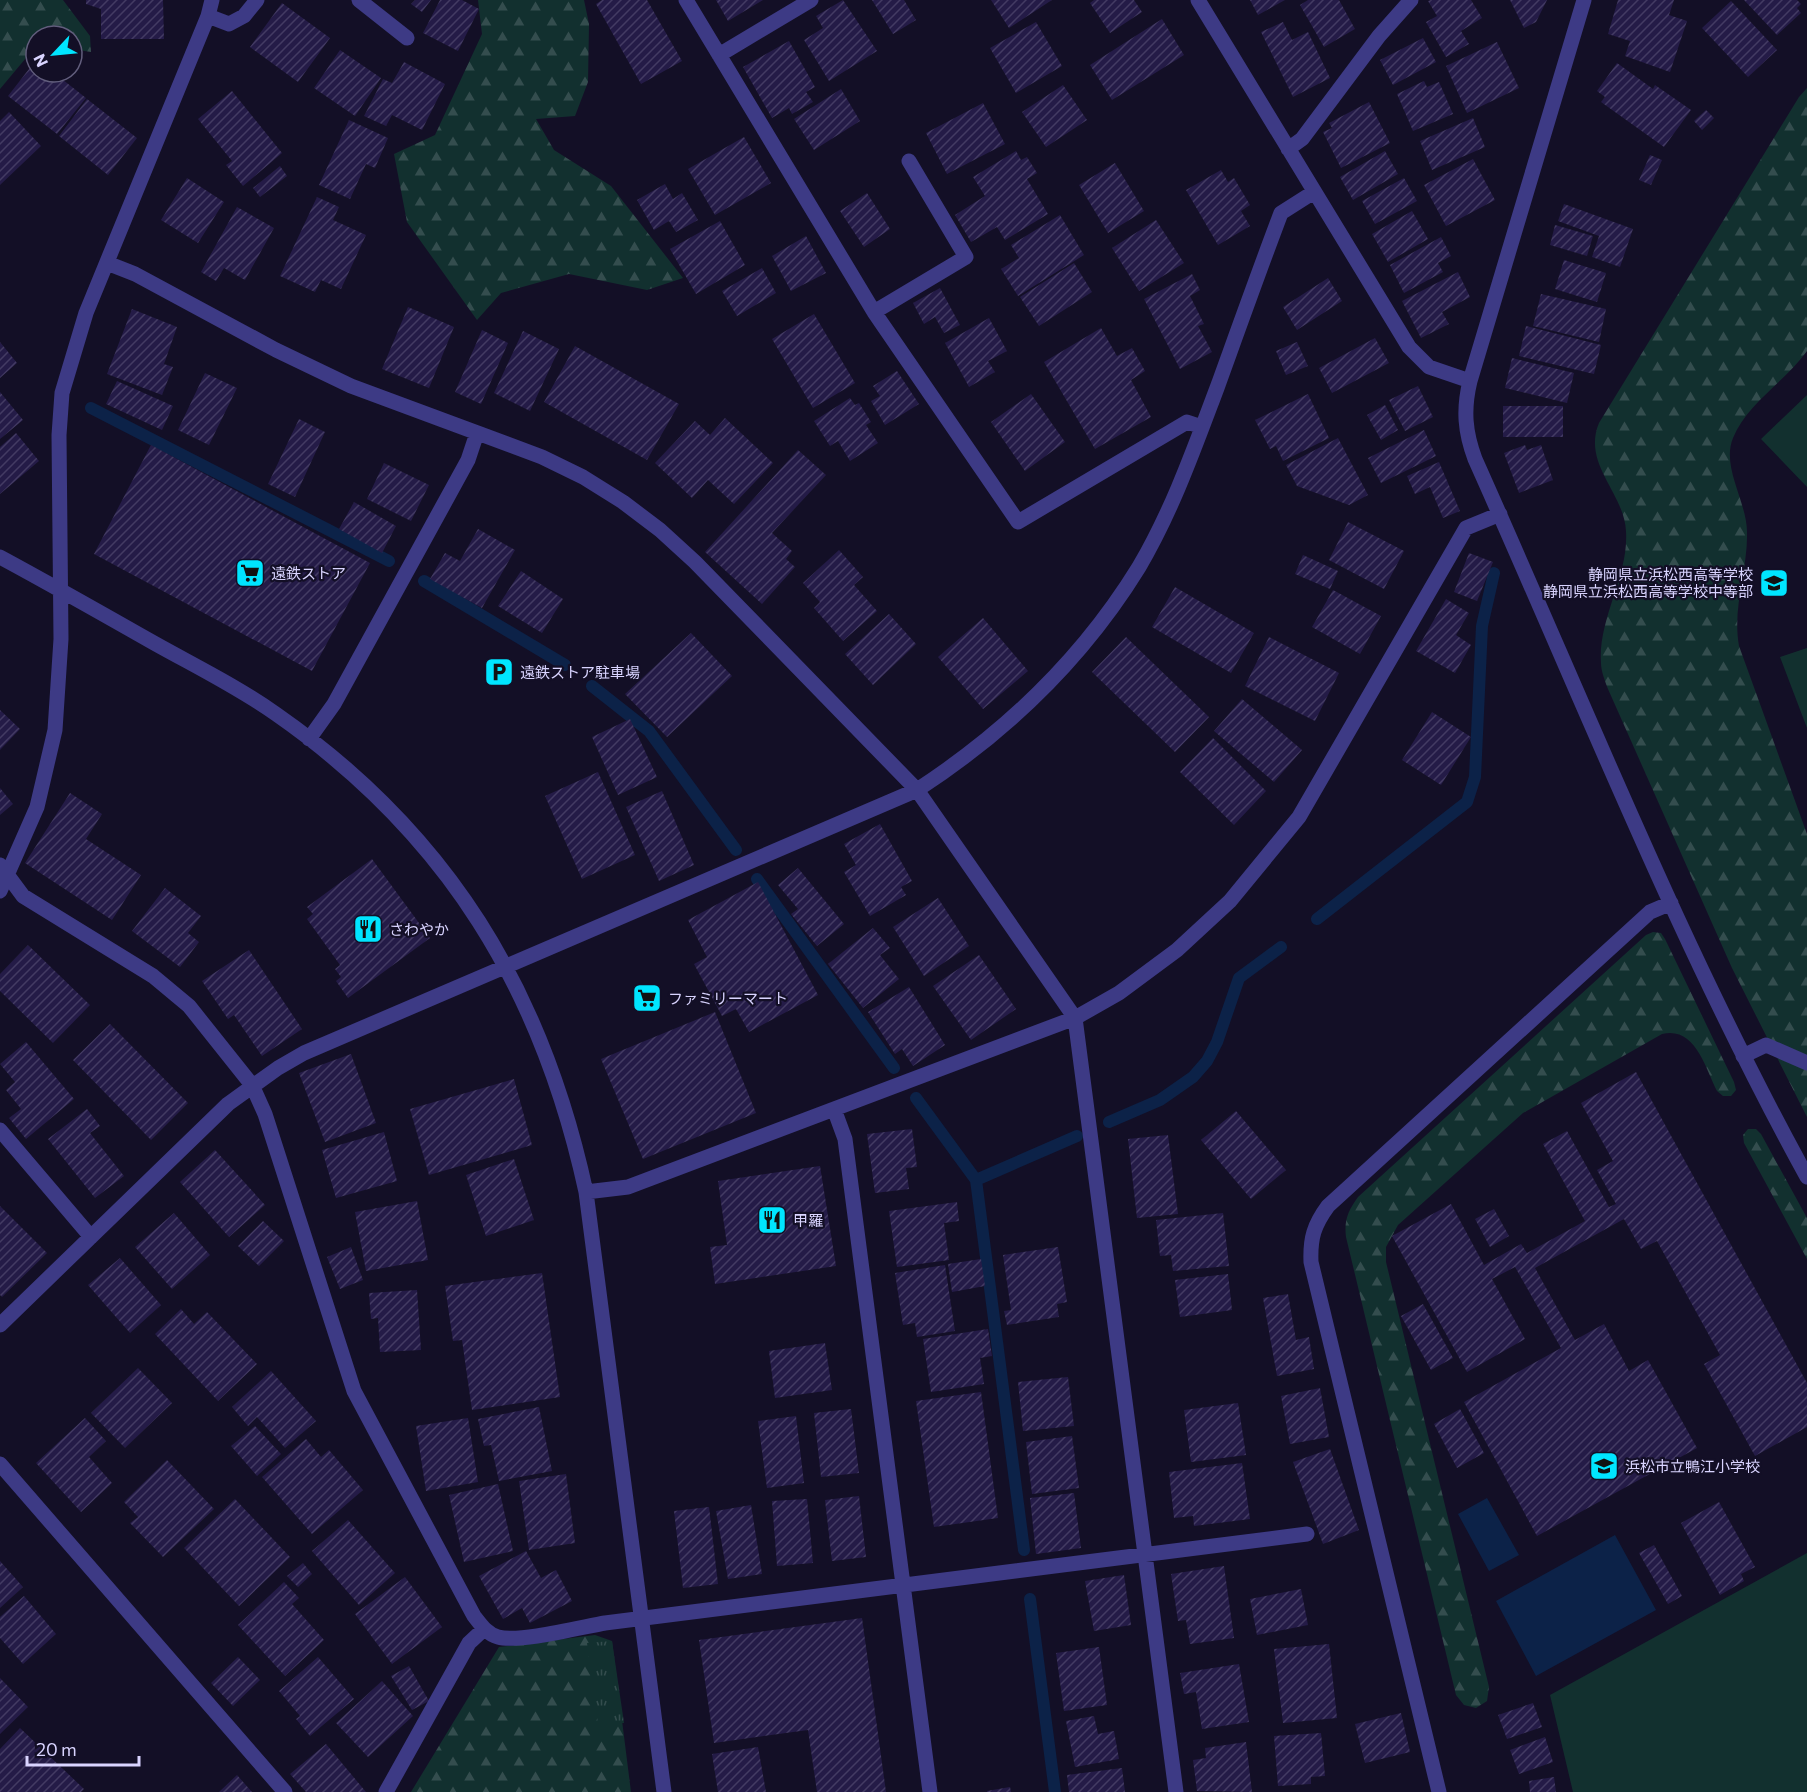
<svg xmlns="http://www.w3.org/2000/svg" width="1807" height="1792" font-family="Commissioner,'Noto Sans JP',sans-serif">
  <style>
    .grass { fill: #12302f }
    .forest { fill: url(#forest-firs) }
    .park { fill: url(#park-tufts) }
    .water { fill: #0c2248 }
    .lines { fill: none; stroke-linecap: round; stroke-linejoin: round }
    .stream { stroke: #0c2248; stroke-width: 12 }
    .building { fill: url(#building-hatch) }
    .minor { stroke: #3d3a85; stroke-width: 15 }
    .labels { text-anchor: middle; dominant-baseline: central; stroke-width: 4.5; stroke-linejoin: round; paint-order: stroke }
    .poi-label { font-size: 15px; fill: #d9d4ff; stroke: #130f26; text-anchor: start }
  </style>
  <defs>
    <pattern id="forest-firs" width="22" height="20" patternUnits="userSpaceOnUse" patternTransform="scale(1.5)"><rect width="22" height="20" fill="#12302f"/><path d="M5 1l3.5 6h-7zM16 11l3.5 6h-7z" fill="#344d4e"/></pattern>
    <pattern id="park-tufts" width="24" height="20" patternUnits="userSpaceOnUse" patternTransform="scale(1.5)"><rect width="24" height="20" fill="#12302f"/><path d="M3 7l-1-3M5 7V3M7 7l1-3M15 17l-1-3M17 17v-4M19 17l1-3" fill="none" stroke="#344d4e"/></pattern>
    <pattern id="building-hatch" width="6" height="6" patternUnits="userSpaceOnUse" patternTransform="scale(1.5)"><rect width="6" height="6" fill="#241b47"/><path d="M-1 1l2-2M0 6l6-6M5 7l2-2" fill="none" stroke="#433b63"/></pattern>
  </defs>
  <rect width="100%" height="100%" fill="#130f26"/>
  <path class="grass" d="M1807 395V487L1761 439Z
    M1807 648V728L1780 657Z
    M1807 1553V1792H1573L1550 1695Z"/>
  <path class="forest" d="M0 0H63L90 36 91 52 72 49V36H36V46L0 89Z
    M478 0H584L589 24 588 82 575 116 536 119 554 150 611 186 683 278 647 290 569 274 501 293 477 320 407 222 394 154 435 135 482 34Z
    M1807 88V351C1785 382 1747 403 1733 438 1721 467 1747 502 1747 532 1748 570 1732 607 1739 646L1807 834V1117L1732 968 1608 689C1605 681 1601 671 1601 663 1598 618 1629 576 1626 531 1624 492 1582 464 1599 423L1799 97Z
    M1653 932 1661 933 1665 939 1734 1082 1736 1090 1731 1096H1723L1717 1091C1705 1067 1695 1026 1662 1034L1523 1113 1398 1225 1386 1247V1262L1489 1687 1487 1701 1476 1708 1464 1705 1456 1695 1346 1237C1344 1220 1348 1211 1358 1197L1646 935Z
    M1748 1129H1756L1761 1134 1807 1218V1259L1744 1143 1743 1135Z
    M595 1635 612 1641 631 1792H411L499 1647Z"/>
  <path class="park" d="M612 1641 624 1723 598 1724 587 1643Z"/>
  <path class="water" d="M1487 1498 1519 1555 1489 1571 1458 1514Z
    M1615 1535 1656 1610 1536 1676 1496 1601Z"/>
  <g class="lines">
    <path class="stream" d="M91 408 389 561
      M424 581 565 665
      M592 686 649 731 736 850
      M757 879 894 1068
      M1317 919 1467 802 1475 777 1482 626 1494 573
      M916 1098 976 1180 1024 1550
      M1109 1122 1160 1100 1193 1077 1207 1061 1217 1042 1239 978 1281 947
      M976 1180 1077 1136
      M1030 1599 1055 1792"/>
  </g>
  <path class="building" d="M86 0H163L164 39H101V9L86 4Z
    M415 0H431L422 12 411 4Z
    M440 0H462L479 9 458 51 423 33Z
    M602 0H647L682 61 641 84 596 4Z
    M716 0H763L728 21Z
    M843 0 877 51 829 81 804 40 823 28 816 16Z
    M872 0H904L916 20 893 34Z
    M991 0H1052L1009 28Z
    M1094 0H1134L1142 12 1110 33 1090 3Z
    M1250 0H1285L1258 15Z
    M1308 0H1339L1355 29 1324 47 1300 5Z
    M1431 0H1471L1482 18 1461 31 1469 44 1446 57 1426 22 1437 16 1428 1Z
    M1510 0H1547L1536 22 1524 28Z
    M1618 0H1674L1669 15 1687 21 1670 72 1625 56 1630 41 1608 34Z
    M1744 0H1797L1801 4 1797 8 1801 13 1777 35Z
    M1731 1 1777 50 1748 77 1702 28Z
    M282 3 330 38 298 82 250 47Z
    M1162 19 1184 55 1112 100 1090 65Z
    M1036 22 1062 66 1016 93 990 48Z
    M1283 22 1292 40 1308 32 1330 78 1293 97 1261 32Z
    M1423 38 1436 62 1393 85 1380 60Z
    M789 41 815 87 806 92 813 102 792 114 789 108 772 118 743 67Z
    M1497 42 1519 88 1467 113 1446 66Z
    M340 50 381 78 355 116 314 88Z
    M36 60V72H53L86 98 57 134 8 96Z
    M404 62 445 84 422 130 392 115 386 126 364 116 383 79 392 83Z
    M1617 63 1653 89 1655 85 1691 110 1664 147 1601 102 1605 97 1597 91Z
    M1424 81 1427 87 1439 82 1453 114 1413 131 1397 94Z
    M1063 85 1087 120 1046 147 1022 112Z
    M841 89 860 121 814 150 794 119Z
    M232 91 282 153 243 186 226 165 232 161 198 119Z
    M87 99 137 138 108 175 59 136Z
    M1369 102 1390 143 1341 168 1323 132 1332 128 1329 123Z
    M983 103 1005 144 947 174 926 133Z
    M1706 110 1714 118 1702 130 1694 121Z
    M9 112 41 146 0 185V121Z
    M1473 118 1485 147 1432 170 1420 141Z
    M349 120 388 138 375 168 366 164 350 199 319 185Z
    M744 137 771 183 715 215 688 169Z
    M1016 151 1021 160 1027 157 1037 173 1027 179 1048 214 1005 240 997 227 971 242 955 215 985 196 973 177Z
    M1385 151 1398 174 1353 200 1340 177Z
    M1650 155 1662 160 1651 185 1639 180Z
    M1473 159 1495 200 1446 226 1424 185Z
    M1115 163 1144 211 1108 233 1079 185Z
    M280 166 287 176 260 197 253 188Z
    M1221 170 1228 182 1234 178 1250 205 1241 211 1250 226 1218 245 1186 190Z
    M187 178 224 202 198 243 161 220Z
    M1404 178 1417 201 1375 224 1362 201Z
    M665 184 673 199 682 193 698 220 676 232 669 221 654 230 637 200Z
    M867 193 890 229 864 247 840 211Z
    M317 197 339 207 333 220 366 235 341 289 321 280 315 292 280 276Z
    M1564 204 1633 229 1620 267 1592 257 1599 236 1558 221Z
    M237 207 274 228 245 280 224 268 216 281 201 272Z
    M1412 211 1428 239 1388 262 1372 234Z
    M1060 215 1084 255 1018 296 1001 269 1019 258 1011 245Z
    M1156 220 1184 263 1139 291 1112 248Z
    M720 221 745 265 696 294 670 249Z
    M1555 225 1593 236 1587 256 1550 245Z
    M806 236 826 273 791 291 772 256Z
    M1441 237 1451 256 1438 263 1443 272 1404 293 1390 265Z
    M1564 260 1606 273 1597 302 1555 289Z
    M1074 263 1092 292 1039 326 1020 297Z
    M762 268 776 293 737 316 722 291Z
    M1458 272 1470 297 1442 312 1449 324 1421 338 1402 301Z
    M1192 274 1200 290 1190 296 1204 324 1198 326 1212 352 1180 369 1144 299Z
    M1328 278 1342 301 1297 330 1283 307Z
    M940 288 960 325 944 333 935 317 924 324 913 303Z
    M1541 294 1606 309 1599 342 1533 326Z
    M408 307 454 327 429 388 382 369Z
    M132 309 177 327 164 364 173 367 162 395 107 374Z
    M814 314 855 383 813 408 772 339Z
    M989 318 1007 351 988 361 995 372 969 387 945 343Z
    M1526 326 1601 345 1594 374 1519 356Z
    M1101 328 1117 356 1132 348 1145 371 1131 380 1151 417 1095 449 1044 362Z
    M482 330 508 343 481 404 455 392Z
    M523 331 559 349 530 411 494 393Z
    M1375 338 1389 363 1332 393 1319 368Z
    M0 342 17 363 0 378Z
    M1297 342 1308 366 1286 375 1276 351Z
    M575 346 679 404 647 460 544 402Z
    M1512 358 1574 373 1567 403 1505 388Z
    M897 371 919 404 885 425 871 401 880 396 873 386Z
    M205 373 237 388 209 445 178 430Z
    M117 381 173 406 162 430 106 404Z
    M1418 386 1433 417 1405 431 1389 400Z
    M0 392 23 420 0 439Z
    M1031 394 1065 442 1025 471 991 422Z
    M1308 394 1329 438 1283 461 1276 446 1270 449 1255 420Z
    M850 398 855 405 859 403 871 422 866 425 878 443 850 461 838 441 830 446 814 421Z
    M1385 405 1398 430 1381 440 1367 415Z
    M1503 406H1563V437H1503Z
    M725 418 773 463 734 504 708 480 692 498 655 463 695 421 710 435Z
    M299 419 325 432 295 497 268 484Z
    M1424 430 1436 456 1381 483 1368 458Z
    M16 433 39 461 0 494V447Z
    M1338 438 1368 495 1349 505 1297 486 1286 465Z
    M151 445 370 563 312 671 94 554Z
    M1525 445 1527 450 1541 445 1553 480 1519 493 1504 453Z
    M798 450 826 475 772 533 792 551 786 559 795 567 762 604 705 552Z
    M1439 462 1460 511 1443 518 1430 487 1415 494 1407 476Z
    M384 463 429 485 411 521 367 499Z
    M354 502 396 526 382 553 339 529Z
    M1348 522 1404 551 1384 589 1329 560Z
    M478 529 515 550 482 608 430 579 445 553 460 561Z
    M839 550 863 577 854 585 877 611 843 641 814 608 820 602 803 583Z
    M1469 553 1493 562 1477 601 1454 592Z
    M1303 555 1338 571 1330 589 1295 574Z
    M521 571 563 599 542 633 498 606Z
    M1175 587 1254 633 1231 673 1152 627Z
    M1333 590 1381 616 1360 654 1312 627Z
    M1446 599 1469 613 1456 635 1471 645 1455 673 1416 651Z
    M889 614 916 644 873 685 845 654Z
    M983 618 1028 671 983 709 938 657Z
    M691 633 732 676 667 737 625 694Z
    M1126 637 1209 717 1175 752 1092 672Z
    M1269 637 1339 673 1315 721 1245 686Z
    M1242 699 1302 750 1274 782 1214 731Z
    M0 710 20 729 0 750Z
    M1432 712 1471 737 1441 785 1402 760Z
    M630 719 657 777 618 795 592 737Z
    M1213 738 1266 791 1234 825 1180 772Z
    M598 772 635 855 582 879 545 796Z
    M0 788 13 804 0 815Z
    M662 791 694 865 659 881 626 807Z
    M70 793 102 814 86 839 141 875 112 920 25 863Z
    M880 824 912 881 901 887 906 895 870 916 844 872 856 865 844 844Z
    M372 859 430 938 348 998 336 981 341 977 335 969 340 965 307 919 313 914 307 907Z
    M798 868 844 924 817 946 791 914 798 909 778 885Z
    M758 882 818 995 749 1032 736 1009 722 1016 694 964 707 957 688 920Z
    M165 888 201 916 188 933 199 942 180 967 132 931Z
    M938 898 969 946 924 976 893 927Z
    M873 928 890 948 880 955 899 979 863 1008 828 964Z
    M28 945 90 1005 53 1043 0 991V974Z
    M249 950 302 1029 262 1056 234 1015 228 1019 202 981Z
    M979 955 1016 1009 971 1040 933 986Z
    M909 987 945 1045 913 1066 902 1049 895 1054 868 1012Z
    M715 1012 756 1113 643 1159 601 1059Z
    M110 1024 188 1103 151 1140 73 1060Z
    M26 1042 74 1099 26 1139 9 1118 21 1109 6 1090 15 1082 0 1064Z
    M351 1054 376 1123 325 1142 299 1073Z
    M1636 1072 1807 1383V1427L1755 1456 1704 1364 1720 1355 1657 1241 1641 1249 1624 1219 1535 1268 1575 1340 1604 1324 1629 1371 1648 1360 1697 1448 1537 1536 1464 1402 1561 1348 1515 1267 1492 1279 1525 1339 1467 1372 1392 1236 1451 1204 1484 1265 1521 1244 1527 1253 1585 1221 1543 1144 1567 1131 1609 1207 1616 1204 1597 1170 1613 1161 1581 1103Z
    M514 1079 532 1145 429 1175 410 1109Z
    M87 1109 100 1126 90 1133 124 1176 95 1198 48 1139Z
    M1236 1111 1286 1170 1251 1199 1201 1140Z
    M912 1129 917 1167 906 1168 909 1189 875 1193 867 1134Z
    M384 1132 397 1181 336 1198 322 1150Z
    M1168 1135 1178 1214 1137 1218 1128 1139Z
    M215 1150 265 1205 229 1237 180 1182Z
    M514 1159 534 1220 486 1236 466 1175Z
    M820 1166 836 1266 715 1284 710 1247 727 1245 718 1181Z
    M417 1201 428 1260 366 1271 355 1212Z
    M957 1202 959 1221 944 1223 949 1260 897 1267 889 1211Z
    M0 1206 47 1253 2 1297 0 1295Z
    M1494 1209 1509 1236 1490 1247 1475 1219Z
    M174 1213 210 1255 172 1289 135 1247Z
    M1223 1213 1229 1266 1173 1271 1171 1255 1160 1256 1156 1220Z
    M263 1221 284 1241 259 1266 238 1246Z
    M351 1247 363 1280 340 1289 327 1257Z
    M1058 1247 1067 1302 1057 1304 1059 1317 1007 1325 1004 1311 1011 1310 1003 1255Z
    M120 1258 161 1305 130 1333 88 1285Z
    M981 1259 985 1286 952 1292 948 1264Z
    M945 1265 955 1331 917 1337 915 1323 903 1325 895 1273Z
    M542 1273 560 1397 472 1410 462 1340 453 1341 445 1286Z
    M1228 1274 1232 1310 1180 1317 1175 1280Z
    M417 1290 421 1350 380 1352 378 1318 371 1319 369 1293Z
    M1288 1294 1296 1340 1309 1337 1314 1369 1277 1376 1263 1298Z
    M1423 1304 1453 1358 1431 1370 1401 1316Z
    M181 1309 194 1324 207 1312 257 1364 218 1401 155 1334Z
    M988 1329 992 1356 980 1358 984 1384 931 1392 923 1339Z
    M825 1343 832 1390 775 1398 769 1351Z
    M138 1368 172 1403 125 1448 91 1413Z
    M271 1371 316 1421 285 1448 257 1417 248 1426 232 1407Z
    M1068 1377 1074 1426 1023 1431 1018 1382Z
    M1320 1388 1329 1437 1290 1444 1281 1396Z
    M981 1392 998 1518 934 1527 916 1401Z
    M1238 1403 1246 1455 1191 1462 1184 1410Z
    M539 1407 552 1471 499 1481 491 1445 484 1446 478 1419Z
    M851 1409 859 1473 821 1477 814 1413Z
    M1460 1409 1484 1453 1457 1468 1434 1424Z
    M796 1416 804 1483 767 1488 758 1421Z
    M85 1418 106 1441 89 1457 112 1483 81 1512 36 1463Z
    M468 1418 478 1482 426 1491 416 1426Z
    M255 1426 281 1454 257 1476 231 1446Z
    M1072 1436 1079 1488 1032 1494 1026 1442Z
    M306 1439 321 1457 329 1450 363 1490 312 1534 262 1477Z
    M1330 1449 1359 1530 1323 1544 1293 1462Z
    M167 1460 214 1509 163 1557 130 1523 138 1517 124 1502Z
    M1242 1463 1250 1519 1194 1526 1193 1516 1174 1518 1169 1472Z
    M566 1474 575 1543 529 1550 519 1481Z
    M498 1484 513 1551 464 1562 449 1495Z
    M1074 1493 1081 1548 1036 1554 1030 1498Z
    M859 1496 866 1557 832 1561 825 1500Z
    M235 1499 290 1557 239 1606 184 1548Z
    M807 1499 813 1563 777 1566 772 1501Z
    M1719 1502 1755 1567 1741 1574 1744 1581 1720 1595 1681 1523Z
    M751 1505 762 1574 728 1579 716 1511Z
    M709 1507 718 1584 683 1588 674 1511Z
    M348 1520 395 1573 359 1605 312 1551Z
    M1654 1545 1682 1596 1668 1604 1639 1553Z
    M526 1551 541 1578 556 1570 572 1601 530 1623 522 1608 503 1619 479 1576Z
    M0 1561 23 1587 0 1608Z
    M303 1563 312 1574 298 1587 287 1576Z
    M1224 1566 1234 1638 1190 1644 1186 1620 1178 1621 1171 1574Z
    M1124 1575 1131 1625 1094 1631 1085 1581Z
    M405 1577 442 1627 392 1664 355 1614Z
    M284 1582 299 1598 292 1604 324 1640 285 1676 238 1625Z
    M1301 1589 1308 1625 1257 1635 1250 1599Z
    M24 1596 56 1634 23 1664 0 1638V1617Z
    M862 1618 886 1792H817L808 1730 714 1743 699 1640Z
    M1329 1644 1337 1718 1283 1723 1274 1649Z
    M1099 1647 1107 1705 1064 1711 1056 1653Z
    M238 1657 260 1680 233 1706 211 1683Z
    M318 1657 354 1699 310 1736 296 1719 300 1716 279 1691Z
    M1239 1664 1249 1722 1202 1729 1196 1692 1184 1694 1180 1673Z
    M409 1666 429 1701 412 1710 391 1676Z
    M0 1678 28 1707 0 1734Z
    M382 1681 413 1716 368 1757 336 1723Z
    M1533 1703 1542 1727 1507 1739 1498 1715Z
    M1401 1713 1410 1752 1365 1763 1355 1724Z
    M1094 1716 1098 1734 1114 1731 1119 1759 1075 1767 1066 1721Z
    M20 1728 84 1789 81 1792H0V1749Z
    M1321 1733 1325 1776 1311 1777V1784L1278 1786 1274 1736Z
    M1545 1737 1553 1762 1519 1774 1510 1750Z
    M1246 1742 1252 1792 1197 1791 1193 1760 1206 1758 1205 1748Z
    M326 1744 366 1792H306L290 1774Z
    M758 1747 766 1792H718L712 1754Z
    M1122 1768 1125 1792H1069L1067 1775Z
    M237 1775 252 1792H219Z
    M1554 1777 1556 1792H1530L1529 1781Z
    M1010 1787 1011 1792H987V1791Z"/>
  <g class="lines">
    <path class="minor" d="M359 0 407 38
      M686 0 874 312 1018 522 1187 422 1202 427
      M1198 0 1409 347 1429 367 1470 381
      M1584 0 1470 381C1463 410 1465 432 1475 459 1583 700 1680 946 1807 1177
      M208 16 229 24 244 16 257 0
      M719 55 811 0
      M1288 149 1302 139 1379 36 1411 0
      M107 263 135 274 276 350 351 386 542 457 583 477 623 502 660 530 695 562 917 790 1075 1018 1176 1792
      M874 312 966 257 909 161
      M0 557C52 585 103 614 154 643 195 666 238 687 276 714 448 834 542 989 586 1192L664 1792
      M309 739 334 704 468 460 477 433
      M0 865 23 896 153 976 189 1006 252 1085 265 1114 354 1391 474 1616C481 1625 487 1634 498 1637 519 1643 582 1627 605 1623L1307 1534
      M0 891 37 807 55 730 61 639 59 435 62 393 86 313 208 16 212 0
      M1743 1056 1766 1045 1807 1063
      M834 1109 845 1139 930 1792
      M0 1130 91 1237
      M586 1192 628 1187 1075 1018 1119 993 1177 950 1230 901 1299 817 1466 528 1500 514
      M0 1325 228 1104 278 1068 304 1053 917 790C1006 732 1083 658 1139 567 1172 511 1194 449 1217 388 1238 330 1259 271 1281 213L1314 192
      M0 1464 285 1792
      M386 1792 469 1643 484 1629
      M1439 1792 1311 1262C1310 1238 1314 1225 1328 1206L1650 912 1671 903"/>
  </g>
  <defs>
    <g id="supermarket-square" transform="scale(1.5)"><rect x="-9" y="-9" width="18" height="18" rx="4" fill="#00e5ff" stroke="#130f26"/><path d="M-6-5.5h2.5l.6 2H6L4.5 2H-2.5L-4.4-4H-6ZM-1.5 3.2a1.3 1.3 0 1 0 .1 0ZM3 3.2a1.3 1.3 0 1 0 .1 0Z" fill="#111"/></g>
    <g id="school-square" transform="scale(1.5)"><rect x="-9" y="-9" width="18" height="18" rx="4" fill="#00e5ff" stroke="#130f26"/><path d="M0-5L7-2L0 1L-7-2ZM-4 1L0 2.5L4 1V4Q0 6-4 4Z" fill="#111"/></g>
    <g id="parking-square" transform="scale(1.5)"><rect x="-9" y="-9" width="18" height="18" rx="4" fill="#00e5ff" stroke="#130f26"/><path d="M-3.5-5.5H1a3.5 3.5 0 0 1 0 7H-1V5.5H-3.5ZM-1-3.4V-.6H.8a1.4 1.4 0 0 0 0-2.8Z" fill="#111"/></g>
    <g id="restaurant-square" transform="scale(1.5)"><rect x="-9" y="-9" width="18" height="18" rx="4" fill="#00e5ff" stroke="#130f26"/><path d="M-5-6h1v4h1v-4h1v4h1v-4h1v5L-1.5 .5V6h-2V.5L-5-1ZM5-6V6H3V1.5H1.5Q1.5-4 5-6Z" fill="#111"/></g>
  </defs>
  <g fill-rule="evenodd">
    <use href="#supermarket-square" x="250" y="573"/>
    <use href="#school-square" x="1774" y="583"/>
    <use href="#parking-square" x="499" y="672"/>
    <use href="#restaurant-square" x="368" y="929"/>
    <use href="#supermarket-square" x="647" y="998"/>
    <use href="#restaurant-square" x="772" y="1220"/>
    <use href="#school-square" x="1604" y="1466"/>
  </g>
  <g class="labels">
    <g class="poi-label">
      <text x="271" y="573">遠鉄ストア</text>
      <text x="1753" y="574" text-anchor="end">静岡県立浜松西高等学校<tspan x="1753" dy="17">静岡県立浜松西高等学校中等部</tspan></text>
      <text x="520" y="672">遠鉄ストア駐車場</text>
      <text x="389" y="929">さわやか</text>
      <text x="668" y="998">ファミリーマート</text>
      <text x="793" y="1220">甲羅</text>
      <text x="1625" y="1466">浜松市立鴨江小学校</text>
    </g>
  </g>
  <g transform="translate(54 54) rotate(244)"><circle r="28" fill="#130f26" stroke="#625e7d" stroke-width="1.5"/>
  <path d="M0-4.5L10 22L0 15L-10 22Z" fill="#00e5ff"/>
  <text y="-9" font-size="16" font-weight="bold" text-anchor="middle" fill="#d9d4ff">N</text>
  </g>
  <path d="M27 1756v9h112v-9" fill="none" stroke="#d9d4ff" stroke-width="3"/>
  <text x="36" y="1756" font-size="18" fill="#d9d4ff" stroke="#130f26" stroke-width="4.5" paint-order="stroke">20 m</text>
</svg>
